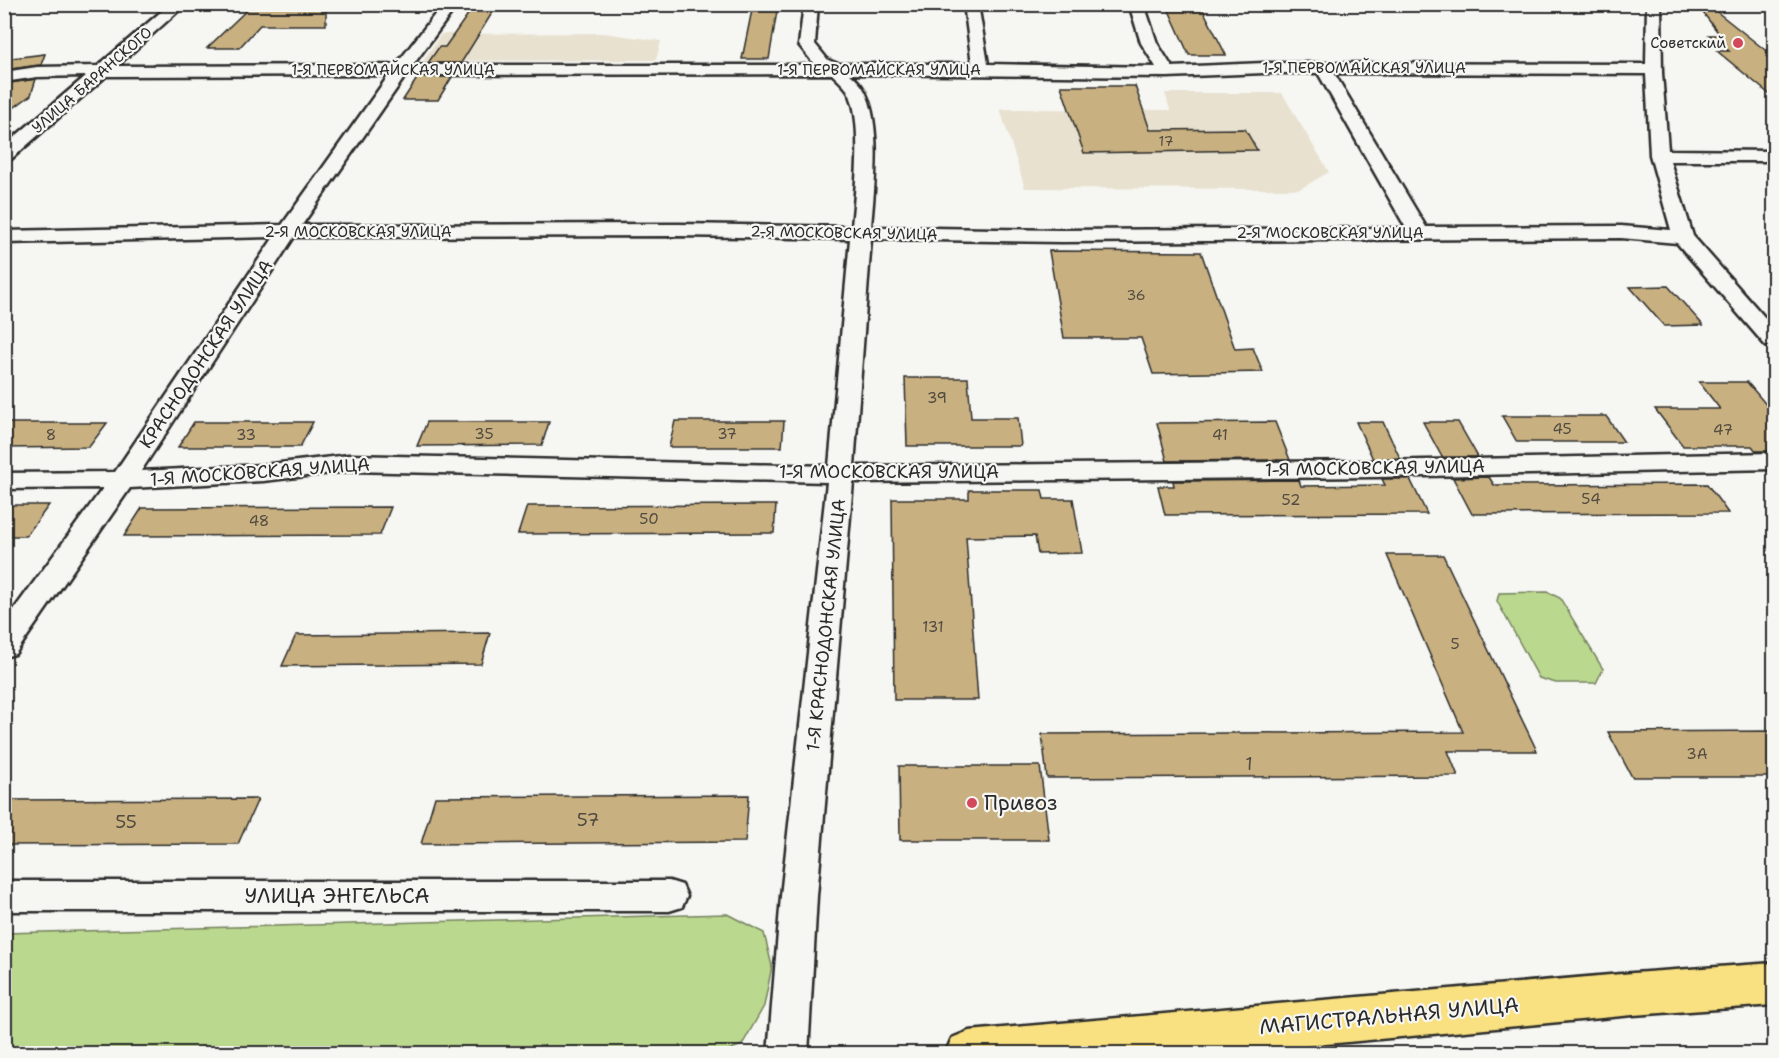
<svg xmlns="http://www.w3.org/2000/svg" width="1779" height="1058" font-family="'Shantell Sans',sans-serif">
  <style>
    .built { fill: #e8e1d0 }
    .green { fill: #bbd88f; stroke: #73825d; stroke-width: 1.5 }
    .building { fill: #c8b080; stroke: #2b2b2b; stroke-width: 1.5 }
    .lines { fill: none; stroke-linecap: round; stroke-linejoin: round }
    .minor-casing { stroke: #2b2b2b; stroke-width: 5 }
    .primary-casing { stroke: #2b2b2b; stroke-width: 5 }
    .minor { fill: #f6f6f2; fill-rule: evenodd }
    .primary { fill: #f9e181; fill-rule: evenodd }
    .poi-dot { fill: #d1495b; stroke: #f6f6f2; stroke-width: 2 }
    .labels { text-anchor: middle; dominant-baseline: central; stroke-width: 4.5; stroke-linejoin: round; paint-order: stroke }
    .far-number-label { font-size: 14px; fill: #524c40 }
    .far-poi-label { font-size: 15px; fill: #2b2b2b; stroke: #f6f6f2; text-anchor: end }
    .far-street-label { font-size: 15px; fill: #2b2b2b; stroke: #f6f6f2 }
    .number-label { font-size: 15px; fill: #524c40 }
    .street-label { font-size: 18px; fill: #2b2b2b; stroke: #f6f6f2 }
    .near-number-label { font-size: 18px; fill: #524c40 }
    .near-poi-label { font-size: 21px; fill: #2b2b2b; stroke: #f6f6f2; text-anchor: start }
    .near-street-label { font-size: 21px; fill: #2b2b2b; stroke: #f6f6f2 }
  </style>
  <rect width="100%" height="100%" fill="#f6f6f2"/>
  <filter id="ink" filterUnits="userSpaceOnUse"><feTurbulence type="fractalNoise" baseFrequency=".0167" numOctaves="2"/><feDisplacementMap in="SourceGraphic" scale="12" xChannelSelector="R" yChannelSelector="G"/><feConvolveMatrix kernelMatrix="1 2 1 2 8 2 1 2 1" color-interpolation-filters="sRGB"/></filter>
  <g filter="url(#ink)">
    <path class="built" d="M603 33 661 41 656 60 423 61 441 34Z
      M1165 93H1282L1329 172 1300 189 1025 188 1000 109 1170 110Z"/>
    <path class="green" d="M1547 592 1560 598 1603 669 1596 683H1556L1539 678 1497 601 1499 593Z
      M727 914 764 933 772 966 764 1006 742 1045 722 1053H5V933Z"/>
    <path class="building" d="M1707 4 1774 57V98L1717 51H1729L1709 35H1720L1701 10Z
      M252 5 326 6V25H260L239 48H207Z
      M753 5H778L769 59H742Z
      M1167 6H1201L1226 55H1189Z
      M471 10H494L461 63H428L439 47H445Z
      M45 54 41 65 4 70V59Z
      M418 77H452L438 100H403Z
      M36 79 31 95 4 115V84Z
      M1061 86H1135L1150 130 1245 129 1257 150 1084 153Z
      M1049 251 1201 252 1235 349 1253 348 1263 372 1153 374 1141 338H1064Z
      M1668 286 1703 325 1664 326 1630 287Z
      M905 378H968L971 418H1018L1021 446H907Z
      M1699 382H1747L1774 414V451H1756L1752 446H1683L1655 409H1720Z
      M1502 416H1606L1624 442H1517Z
      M675 421H784L782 447H669Z
      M194 422H313L300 447H178Z
      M427 422H549L542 445 417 446Z
      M1275 422 1290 460 1167 461 1157 423Z
      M1356 422H1383L1400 458 1373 459Z
      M1423 422H1458L1478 457H1442Z
      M4 423H107L89 447 4 448Z
      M1489 477 1494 485 1707 484 1728 513 1472 514 1453 478Z
      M1382 479H1410L1427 514 1165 515 1158 486H1174L1173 481 1299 480 1301 486 1385 485Z
      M969 490H1042L1044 499H1073L1082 553 1038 554 1035 536 966 537 978 700H894L892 499H969Z
      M4 505H49L26 536H4Z
      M776 505 774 533 518 534 527 506Z
      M391 507 380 535 124 536 142 508Z
      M1387 555H1443L1537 751H1448L1458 776 1047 778 1042 734 1463 732Z
      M490 633 481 664 282 666 296 635Z
      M1774 731V777H1632L1608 732Z
      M899 766H1040L1049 840H900Z
      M749 795 745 842 421 844 435 797Z
      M258 799 238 844 4 845V800Z"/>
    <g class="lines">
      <g class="minor-casing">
        <path id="minor" d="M170 4H186L117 66 396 65 443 4H458L413 65H815L799 45 804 4H818L815 44 828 60 838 64H972L964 4H978L988 64 1156 67 1141 43 1129 4H1144L1157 43 1172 67 1264 63 1646 64 1647 4H1661L1662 73 1668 150 1774 151V161H1670L1693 236 1774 328V348L1766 346 1677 243 1621 238 1061 242 871 239 854 466 1377 461 1774 453V469L1377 477 853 482 817 896 808 1054H768L781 896 827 482 349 471 263 481 130 488 15 654 4 657V623L103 488 4 489V473L115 472 274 237 4 243V231L282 225 389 75 106 76 10 160 4 161V146L86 76 37 77 4 82V72L37 67 98 66ZM1264 73H1318L1406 228 1061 230 871 227C874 188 883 122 863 88 860 83 855 78 850 74L1167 77ZM1334 73 1646 74 1650 155 1671 230 1621 226 1426 227ZM832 74C837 79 844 85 848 91 864 120 855 193 852 227L678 224 302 225 406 75ZM678 236 850 239 829 466 349 455 263 465 141 471 294 237Z
          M4 881H669L682 885 687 896 682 907 669 911H4Z"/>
      </g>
      <g class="primary-casing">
        <path id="primary" d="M1774 963V1005L1633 1015 1222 1054H945L952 1038 969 1031 1633 973Z"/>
      </g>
      <use href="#minor" class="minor"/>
      <use href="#primary" class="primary"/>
    </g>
  </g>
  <g class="poi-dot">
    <circle cx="1738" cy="43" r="6"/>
    <circle cx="972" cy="803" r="6"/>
  </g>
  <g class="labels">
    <g class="far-number-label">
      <text x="1166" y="141">17</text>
      <text x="1136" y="295">36</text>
    </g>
    <g class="far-poi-label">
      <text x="1726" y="43">Советский</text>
    </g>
    <g class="far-street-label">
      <text x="1364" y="68">1-Я ПЕРВОМАЙСКАЯ УЛИЦА</text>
      <text x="393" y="70">1-Я ПЕРВОМАЙСКАЯ УЛИЦА</text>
      <text x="879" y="70">1-Я ПЕРВОМАЙСКАЯ УЛИЦА</text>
      <text transform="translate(92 80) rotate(-41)">УЛИЦА БАРАНСКОГО</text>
      <text x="358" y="232">2-Я МОСКОВСКАЯ УЛИЦА</text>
      <text transform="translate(844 233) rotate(1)">2-Я МОСКОВСКАЯ УЛИЦА</text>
      <text x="1330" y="233">2-Я МОСКОВСКАЯ УЛИЦА</text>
    </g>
    <g class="number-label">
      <text x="937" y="398">39</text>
      <text x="1562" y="429">45</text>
      <text x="1723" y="430">47</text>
      <text x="484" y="434">35</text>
      <text x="727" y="434">37</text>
      <text x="51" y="435">8</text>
      <text x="246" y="435">33</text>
      <text x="1220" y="435">41</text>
      <text x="1591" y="499">54</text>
      <text x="1291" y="500">52</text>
      <text x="649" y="519">50</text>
      <text x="259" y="521">48</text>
      <text x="933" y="627">131</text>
      <text x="1455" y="644">5</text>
      <text x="1697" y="754">3А</text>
    </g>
    <g class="street-label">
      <text transform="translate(206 354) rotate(-56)">КРАСНОДОНСКАЯ УЛИЦА</text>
      <text transform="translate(1375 468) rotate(-1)">1-Я МОСКОВСКАЯ УЛИЦА</text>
      <text transform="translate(260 472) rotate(-4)">1-Я МОСКОВСКАЯ УЛИЦА</text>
      <text x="889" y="472">1-Я МОСКОВСКАЯ УЛИЦА</text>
      <text transform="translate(826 625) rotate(-84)">1-Я КРАСНОДОНСКАЯ УЛИЦА</text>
    </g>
    <g class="near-number-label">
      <text x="1249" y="764">1</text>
      <text x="588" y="820">57</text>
      <text x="126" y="822">55</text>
    </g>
    <g class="near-poi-label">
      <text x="984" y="803">Привоз</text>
    </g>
    <g class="near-street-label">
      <text x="337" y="896">УЛИЦА ЭНГЕЛЬСА</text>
      <text transform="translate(1389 1016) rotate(-5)">МАГИСТРАЛЬНАЯ УЛИЦА</text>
    </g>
  </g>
  <rect width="1779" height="1058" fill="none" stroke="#f6f6f2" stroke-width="24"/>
  <rect x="12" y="12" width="1755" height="1034" fill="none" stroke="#2b2b2b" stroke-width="2" filter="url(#ink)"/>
</svg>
